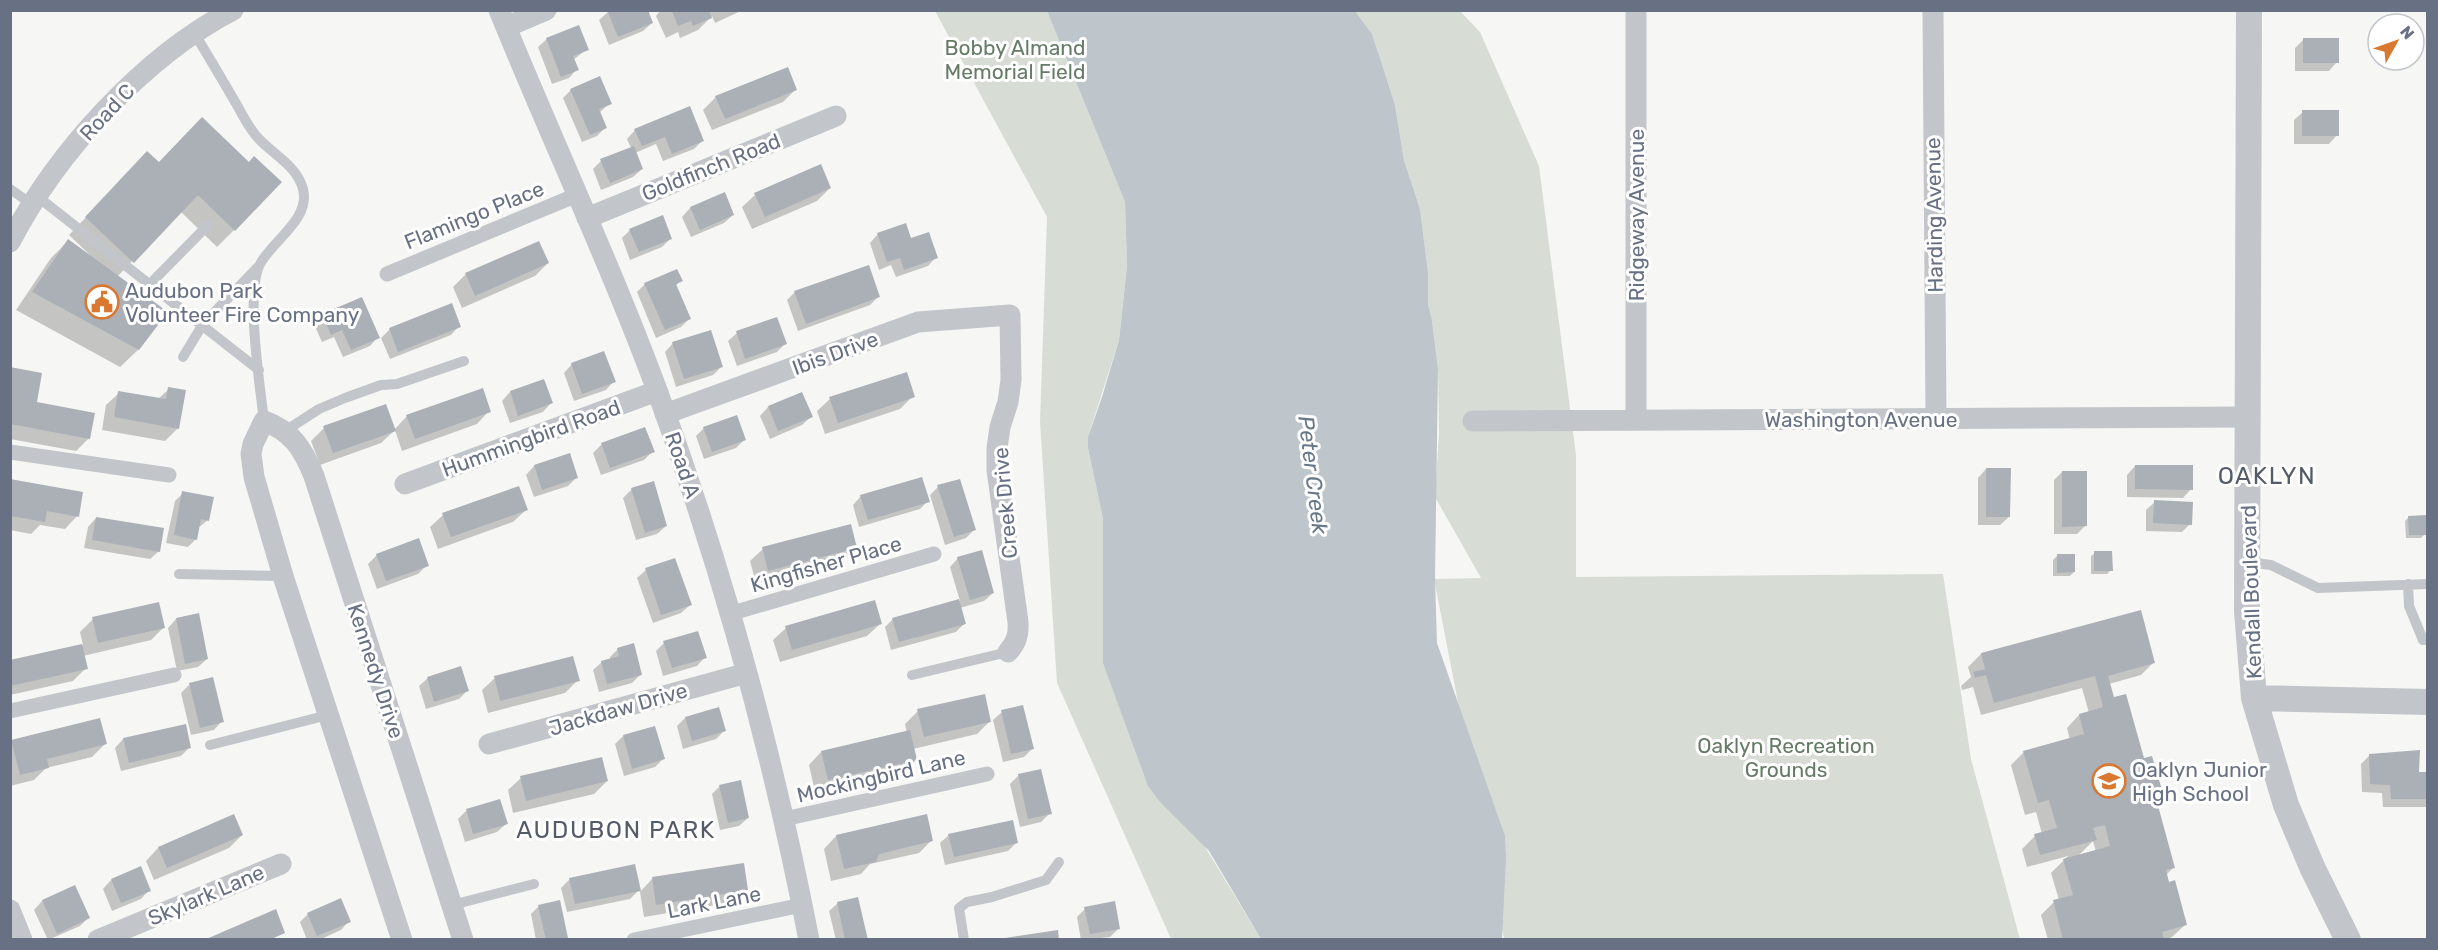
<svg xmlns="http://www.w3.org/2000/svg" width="2438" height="950" font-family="Rubik,sans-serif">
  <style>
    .green { fill: #d7ddd5 }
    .water { fill: #bec5cb }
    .shadow { fill: #0003; fill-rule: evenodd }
    .building { fill: #abb0b7 }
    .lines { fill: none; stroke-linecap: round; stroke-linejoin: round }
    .service { stroke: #c2c5c9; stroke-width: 10 }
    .pedestrian { stroke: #c2c5c9; stroke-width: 15 }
    .minor { stroke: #c2c5c9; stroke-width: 21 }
    .tertiary { stroke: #c2c5c9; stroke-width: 26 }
    .labels { text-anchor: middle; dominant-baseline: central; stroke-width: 6; stroke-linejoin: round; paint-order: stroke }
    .park-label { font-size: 21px; fill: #667b66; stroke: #fff }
    .street-label { font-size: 21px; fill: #677183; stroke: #fff }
    .poi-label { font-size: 21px; fill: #677183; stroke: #fff; text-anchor: start }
    .water-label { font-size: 22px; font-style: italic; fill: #697886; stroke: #fff }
    .quarter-label { font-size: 24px; letter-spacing: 1.5px; fill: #555c69; stroke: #fff }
  </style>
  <rect width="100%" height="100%" fill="#f6f7f4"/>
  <path class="green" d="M935 11H1047L1125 202 1127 266 1119 340 1088 437V448L1103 519V663L1202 842 1261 939H1171L1057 683 1040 422 1047 217Z
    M1355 11H1460L1480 32 1539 166 1576 455V577L1943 574 1971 759 2020 939H1504L1434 579 1481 578 1435 497 1439 433 1438 369 1432 320 1428 304V272L1420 209 1404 160 1395 105 1382 64 1372 34Z"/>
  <path class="water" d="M1047 11H1355L1372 34 1382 64 1395 105 1404 160 1420 209 1428 272V304L1432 320 1438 369 1435 579 1437 643 1505 836 1506 858 1502 939H1261L1209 851 1160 802 1148 786 1103 663V519L1088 448V437L1102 397 1119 340 1127 266 1125 202Z"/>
  <path class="shadow" d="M661 10H743L715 23 712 16 698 30 680 38 678 32 666 38 656 16Z
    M608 12 652 23 643 31 609 45 599 20Z
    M547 39 587 49 573 60 577 69 569 78 552 84 538 47Z
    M2304 39 2337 62 2329 71H2295V48Z
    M796 89 783 102 712 130 703 110 716 97Z
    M571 90 610 103 599 113 606 127 597 136 582 142 563 98Z
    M2303 112 2337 135 2329 144H2294V120Z
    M635 130 703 140 694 149 663 161 656 144 635 153 642 169 633 177 601 190 593 169 601 161 631 148 627 139Z
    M185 136 234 230 217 247 180 211 117 277 166 313 138 350 120 367 16 310 51 258 68 241 89 256 90 255 69 235 131 170 158 164Z
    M830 188 817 201 752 229 742 207 755 195Z
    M724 194 733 215 724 223 691 237 682 217 690 208Z
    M630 230 671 238 662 247 630 260 622 238Z
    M878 234 910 240 936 257 928 266 896 277 891 265 879 270 870 243Z
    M548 263 535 276 462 308 453 287 466 274Z
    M681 281 675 286 689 319 681 327 656 338 637 292 645 284Z
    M795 292 878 297 870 305 798 331 787 300Z
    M323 315 378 337 370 346 343 357 334 337 322 342 314 324Z
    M459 326 451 335 390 359 381 338 390 329Z
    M737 333 785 344 777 352 737 366 728 341Z
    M673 343 722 366 713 375 676 387 665 352Z
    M572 364 614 381 606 390 574 401 564 373Z
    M10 368 35 403 89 438 76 451 10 439Z
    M169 389 178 428 165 441 102 430 106 405 119 393 158 399Z
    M510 392 551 403 543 412 510 423 502 401Z
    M801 394 811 417 802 425 770 439 760 416 768 407Z
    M913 396 900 409 825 434 817 411 830 399Z
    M489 411 477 424 402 451 395 430 381 443 320 465 311 441 324 428 394 430 407 416Z
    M704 428 744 440 736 448 704 459 696 436Z
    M602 444 653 451 644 460 601 475 593 453Z
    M569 455 577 477 568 486 534 497 526 475 534 466Z
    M2135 466 2191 489 2183 498 2127 497V475Z
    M1986 469 2009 517 2000 525H1978V478Z
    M2062 472 2085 526 2077 534H2054V480Z
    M10 481 77 516 65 529 40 525 31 534 10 530Z
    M938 487 974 530 966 538 945 545 930 495Z
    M632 489 666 526 657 534 636 540 623 498Z
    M183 493 208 520 198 528 196 539 188 547 166 543 175 501Z
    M861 496 928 501 920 509 859 527 853 505Z
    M2155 502 2190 524 2182 532 2146 531V510Z
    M526 510 513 522 438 549 430 527 443 515Z
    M2409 517 2425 534 2421 538H2406L2405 521Z
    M96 518 159 551 150 559 84 548 88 527Z
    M856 547 843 560 756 583 750 561 763 549Z
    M2095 553 2111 570 2107 574H2091V556Z
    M377 555 427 565 418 574 377 589 368 564Z
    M2057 556 2074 572 2070 576H2053V560Z
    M958 558 993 593 984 601 960 608 964 624 956 632 891 650 885 627 893 619 960 601 950 567Z
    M646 570 690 605 681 613 653 623 637 578Z
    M197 615 207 659 198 667 177 671 168 628 176 619Z
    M93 619 164 627 151 640 83 656 86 668 73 681 10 695V661L83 645 80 632Z
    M880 624 867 636 780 662 773 640 786 628Z
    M664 643 705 657 697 666 663 676 656 651Z
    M618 649 640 675 632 683 599 692 593 670 602 662 610 660V657Z
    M1981 654 2154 662 2141 675 2109 684 2113 699 2163 800 2157 806 2174 867 2166 875 2185 925 2172 937 2165 940H2048L2041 915 2054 902 2059 900 2051 873 2068 856 2027 867 2022 849 2035 836 2042 834 2036 812 2025 815 2011 765 2024 752 2070 740 2067 728 2079 715 2089 713 2082 688 1981 715 1973 687 1962 690 1961 686 1971 677 1968 667ZM2093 841 2096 852 2078 856Z
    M428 678 467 691 459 699 426 709 419 686Z
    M495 678 578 680 565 693 488 713 482 690Z
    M189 685 222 721 214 730 191 735 181 693Z
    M918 711 990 721 977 734 913 749 916 760 903 773 815 792 809 765 821 752 907 733 905 724Z
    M1002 712 1032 749 1024 757 1003 762 993 720Z
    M685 718 724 731 716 739 683 749 677 726Z
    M623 736 663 759 655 767 624 776 615 744Z
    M123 739 189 748 181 756 121 771 115 748Z
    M12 742 105 744 92 757 46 768 34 780 10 786Z
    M2369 756 2417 773 2428 774V807H2383L2382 793 2362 792 2361 764Z
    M1019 775 1050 813 1041 822 1020 827 1010 784Z
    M521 778 607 781 594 794 513 813 508 790Z
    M720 786 748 818 739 826 720 830 712 794Z
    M466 811 506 824 497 832 465 842 458 819Z
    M242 835 229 848 154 880 146 861 158 848Z
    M949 835 1016 843 1008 851 945 865 940 843Z
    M836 836 932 840 919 853 870 864 861 874 831 881 824 849Z
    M140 868 149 890 141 899 112 911 103 889 111 880Z
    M570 879 639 890 630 899 567 912 561 888Z
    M652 879 747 889 734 902 644 917 640 892Z
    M74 887 88 918 80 926 48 940 34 910 42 901Z
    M838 903 866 940H836L829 911Z
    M539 906 566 937 564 940H536L531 914Z
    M1085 909 1119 928 1110 937 1081 940 1077 917Z
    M308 914 349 921 341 930 319 940H307L300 922Z"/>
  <path class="building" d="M607 10H648L653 23 618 37Z
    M672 11H709L712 18 693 26 691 21 678 26Z
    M579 25 589 50 573 56 579 70 561 77 546 38Z
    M2303 38H2339V63H2303Z
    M788 67 797 90 725 119 715 96Z
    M600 76 612 104 599 109 607 128 590 135 570 89Z
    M690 106 704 141 672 154 665 137 642 146 634 129Z
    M2302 110H2339V136H2302Z
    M202 117 249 162 254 156 282 182 235 231 198 195 134 263 85 217 147 151 159 162Z
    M634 146 643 169 610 183 600 159Z
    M821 164 831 188 765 217 754 193Z
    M725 192 734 215 700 230 690 207Z
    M663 215 672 239 639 252 629 229Z
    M906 223 911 238 929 232 938 258 904 270 900 258 887 262 877 233Z
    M68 239 168 312 139 350 32 292Z
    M539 241 549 263 475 296 465 273Z
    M869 265 880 297 806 324 794 291Z
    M677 269 683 281 676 284 691 319 665 330 644 283Z
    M362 297 380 338 351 350 342 330 331 335 322 314Z
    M452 303 461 327 398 352 389 328Z
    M777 317 787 344 745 359 736 331Z
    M711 330 723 367 684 379 672 342Z
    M604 351 616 382 582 394 571 363Z
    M10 367 42 373 37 402 95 413 90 439 10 424Z
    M907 372 915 397 838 423 829 397Z
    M544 379 553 403 518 416 510 391Z
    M168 387 186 390 179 429 114 417 118 391 166 399Z
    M483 388 491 412 415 439 406 415Z
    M802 392 813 417 778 431 768 406Z
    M386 404 396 431 333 453 323 426Z
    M737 415 746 440 712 452 703 427Z
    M645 427 655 452 610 468 601 443Z
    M570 453 578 478 542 490 534 465Z
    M2135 465H2193V490L2135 489Z
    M1986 468H2011L2010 517H1986Z
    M2062 471H2087V526L2062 527Z
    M922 477 930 502 868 520 860 495Z
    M10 479 83 492 79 517 47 511 45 522 10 516Z
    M960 479 976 530 954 537 937 485Z
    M654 481 667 526 645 533 631 488Z
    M519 486 528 510 451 537 442 513Z
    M182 491 214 497 209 521 201 519 197 540 174 535Z
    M2154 500 2193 502 2192 525 2153 523Z
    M2426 515 2427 535H2409L2408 516Z
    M96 517 164 528 160 552 92 540Z
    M851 524 857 548 768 571 762 547Z
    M419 538 429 566 386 581 376 554Z
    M982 550 994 593 970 600 957 557Z
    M2094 551H2112L2113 571H2094Z
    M2057 554H2075V572L2057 573Z
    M675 558 692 605 661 615 645 568Z
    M959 599 966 624 899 642 892 618Z
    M875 600 882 624 792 650 785 626Z
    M159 602 165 628 98 643 92 617Z
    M2141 610 2155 663 2108 676 2114 697 2126 694 2144 758 2152 756 2165 800 2157 802 2175 868 2166 870 2169 882 2175 880 2187 925 2162 932 2164 940H2063L2053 900 2073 895 2063 859 2110 846 2105 825 2093 828 2097 840 2040 855 2034 834 2057 828 2049 800 2038 803 2023 751 2084 734 2079 714 2103 707 2095 676 1994 703 1986 675 1975 678 1973 672 1985 669 1981 653Z
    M199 613 208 659 185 664 176 618Z
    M698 631 707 658 672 668 663 641Z
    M634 643 642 675 607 684 601 661 619 656 617 648Z
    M82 644 88 669 10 686V660Z
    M573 656 580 681 500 701 494 676Z
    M461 666 469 691 434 702 427 677Z
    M213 677 224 722 200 728 189 683Z
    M985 694 991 722 924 737 917 709Z
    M1023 705 1034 749 1011 754 1001 710Z
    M719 707 726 731 692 741 685 717Z
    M100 718 107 744 47 759 49 768 20 775 11 740Z
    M186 724 191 748 129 763 123 738Z
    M655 726 665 759 632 769 623 735Z
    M910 730 917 760 828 780 821 751Z
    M2420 750 2419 772H2428V799H2391L2390 785 2370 784 2369 754Z
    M602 757 608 781 526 801 520 776Z
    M1041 769 1052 814 1028 819 1018 774Z
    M741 780 749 818 728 823 719 785Z
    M500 799 508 824 473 834 466 809Z
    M234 814 243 835 167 868 158 847Z
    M927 814 933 841 879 854 876 862 844 869 836 835Z
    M1013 820 1018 843 954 857 948 834Z
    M744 863 748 890 656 905 652 877Z
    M635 864 641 891 575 904 569 878Z
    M141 866 151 891 121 903 111 879Z
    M75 885 90 918 57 934 42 900Z
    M858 897 868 940H845L837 902Z
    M341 898 351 922 317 936 307 913Z
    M560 900 568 938 546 940 538 905Z
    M1115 901 1120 929 1090 934 1084 907Z
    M276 909 285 933 269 940H204Z
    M1058 930 1059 940H1005V938Z"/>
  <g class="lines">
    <path class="service" d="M194 33C208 55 221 78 234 100 242 113 248 128 259 139 274 155 297 166 303 189 311 220 270 242 259 266 246 297 260 386 264 421
      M10 189 33 205
      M38 197 259 370
      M150 284 209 224
      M183 357 203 324 257 268
      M285 431 319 409 345 398 381 385 397 384 464 361
      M2248 562 2271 565 2318 588 2428 584
      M179 574 283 576
      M2408 584 2409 606 2423 640H2428
      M912 675 1008 652
      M210 745 328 715
      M452 905 534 884
      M964 940 959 908 967 902 992 897 1046 880 1059 862"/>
    <path class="pedestrian" d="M387 274 577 195
      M10 452 169 475
      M729 614 934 554
      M10 711 174 675
      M784 819 987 774
      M634 940 802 905"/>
    <path class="minor" d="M499 10C551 138 610 263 658 393 723 571 773 754 809 940
      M1636 10V419
      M1933 10 1936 419
      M506 27 546 10
      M587 218 836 116
      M10 242C57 152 143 57 233 10
      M665 414 918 322 1010 315 1011 380 1008 402 1000 427 997 448V470L1018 622C1019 635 1016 643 1008 652
      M1473 421 2249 417
      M405 484 657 391
      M489 744 747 673
      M10 910 22 940
      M98 940 281 864
      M402 940 283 576 254 477 251 454 253 444 264 421C292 431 303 449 314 476L463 940"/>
    <path class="tertiary" d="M2249 10 2247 611 2254 698 2286 805 2312 867 2348 940
      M2254 698 2428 702"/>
  </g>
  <defs>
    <g id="civic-ring" transform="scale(1.725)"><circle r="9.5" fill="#fff" stroke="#d97931" stroke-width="1.5"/><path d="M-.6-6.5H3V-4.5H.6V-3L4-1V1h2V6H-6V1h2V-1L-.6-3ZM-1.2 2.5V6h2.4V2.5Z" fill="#d97931"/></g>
    <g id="school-ring" transform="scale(1.725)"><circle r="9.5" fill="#fff" stroke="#d97931" stroke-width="1.5"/><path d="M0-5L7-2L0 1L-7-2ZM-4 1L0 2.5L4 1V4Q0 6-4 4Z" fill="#d97931"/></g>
  </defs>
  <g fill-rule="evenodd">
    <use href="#civic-ring" x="102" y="302"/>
    <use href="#school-ring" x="2109" y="781"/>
  </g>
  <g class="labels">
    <g class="park-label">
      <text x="1015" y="47">Bobby Almand<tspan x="1015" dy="24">Memorial Field</tspan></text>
      <text x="1786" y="745">Oaklyn Recreation<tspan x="1786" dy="24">Grounds</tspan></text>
    </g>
    <g class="street-label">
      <text transform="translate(107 112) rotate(-47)">Road C</text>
      <text transform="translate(711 167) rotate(-22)">Goldfinch Road</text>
      <text transform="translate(474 215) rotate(-22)">Flamingo Place</text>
      <text transform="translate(1636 215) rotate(-90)">Ridgeway Avenue</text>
      <text transform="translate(1934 215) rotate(-91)">Harding Avenue</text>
      <text transform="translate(835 353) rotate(-20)">Ibis Drive</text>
      <text x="1861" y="419">Washington Avenue</text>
      <text transform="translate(531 438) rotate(-20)">Hummingbird Road</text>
      <text transform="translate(683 465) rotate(71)">Road A</text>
      <text transform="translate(1005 503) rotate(-95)">Creek Drive</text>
      <text transform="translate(826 564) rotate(-16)">Kingfisher Place</text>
      <text transform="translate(2251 592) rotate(-92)">Kendall Boulevard</text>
      <text transform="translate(376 671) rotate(72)">Kennedy Drive</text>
      <text transform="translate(618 709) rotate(-16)">Jackdaw Drive</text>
      <text transform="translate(881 776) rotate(-13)">Mockingbird Lane</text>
      <text transform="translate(206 895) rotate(-23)">Skylark Lane</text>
      <text transform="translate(714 902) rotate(-11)">Lark Lane</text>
    </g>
    <g class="poi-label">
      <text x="125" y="290">Audubon Park<tspan x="125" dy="24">Volunteer Fire Company</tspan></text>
      <text x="2132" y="769">Oaklyn Junior<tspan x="2132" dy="24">High School</tspan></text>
    </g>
    <g class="water-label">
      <text transform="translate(1313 475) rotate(83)">Peter Creek</text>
    </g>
    <g class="quarter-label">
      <text x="2267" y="476">OAKLYN</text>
      <text x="616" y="830">AUDUBON PARK</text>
    </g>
  </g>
  <rect width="2438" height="950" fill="none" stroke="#677183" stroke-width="24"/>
  <g transform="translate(2396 42) rotate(50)"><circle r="28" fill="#ffffff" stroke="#c2c6cd" stroke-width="1.5"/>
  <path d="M0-4.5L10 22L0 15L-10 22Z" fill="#d97931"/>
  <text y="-9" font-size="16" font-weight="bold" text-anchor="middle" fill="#677183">N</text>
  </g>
</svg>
